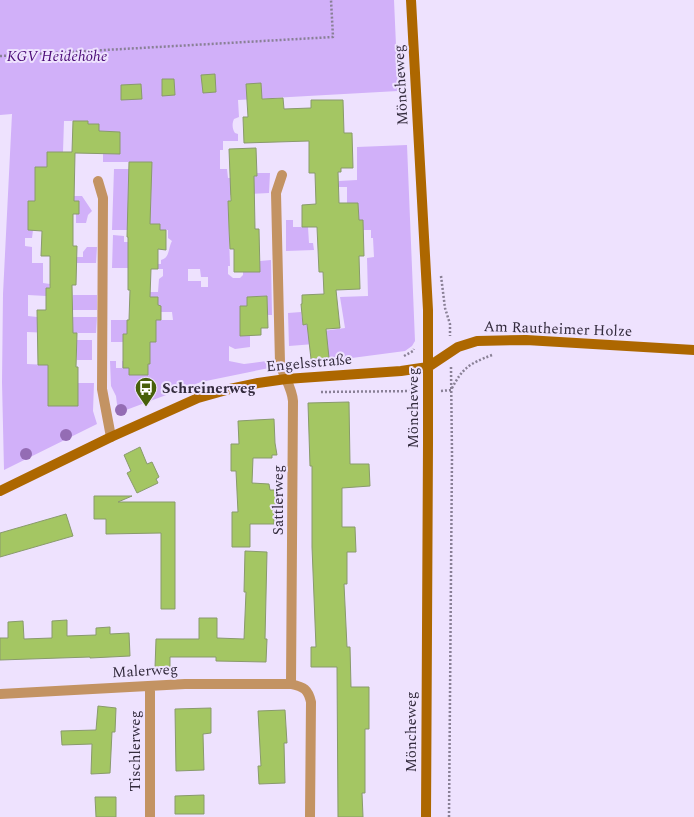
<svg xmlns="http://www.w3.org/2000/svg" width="694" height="817" font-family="Spectral,serif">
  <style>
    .green { fill: #d1b0f9; fill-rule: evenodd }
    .building { fill: #a4c663; stroke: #899a6c }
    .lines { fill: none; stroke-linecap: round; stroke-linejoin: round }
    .path { stroke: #898096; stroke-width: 2.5; stroke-dasharray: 2 2; stroke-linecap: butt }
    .street { stroke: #c39363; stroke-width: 10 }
    .secondary { stroke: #ad6700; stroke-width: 10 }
    .tree { fill: #946cb4 }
    .labels { text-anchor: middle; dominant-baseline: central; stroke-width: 4; stroke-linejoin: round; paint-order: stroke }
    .park-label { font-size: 15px; font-style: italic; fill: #4b0b77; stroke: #eee2fe }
    .street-label { font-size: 15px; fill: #332b3d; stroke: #eee2fe }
    .poi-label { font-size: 15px; font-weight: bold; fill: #332b3d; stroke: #eee2fe; text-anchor: start }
  </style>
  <rect width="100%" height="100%" fill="#eee2fe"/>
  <path class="green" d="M0 0H394L398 91 238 100 239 117 234 119C232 123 232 129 235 133L238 134V141H223V150H220V169H227L228 178 257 176V173H270L269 193 230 195V201L228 202 230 266H228V274L233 278H240L243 275V272L260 271V261L271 260 272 315H268L267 296 247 297V306L240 307V336H250V347L235 349 229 346V361L244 364 274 360V367L201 382 118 413 116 396 111 386 110 361H116V368H122V361H127L129 364V375H148V364L150 363V342H156V323L150 320H173L172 312H161V306L158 305V297H148V292H158L159 279 163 276V269H158V264H161V260C170 258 168 248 172 241L168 238V230H160V224L149 230H112L114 169H129L150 216 151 162H103V153L120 154V132L99 131V124H88V121H64L63 152H47V159L52 167H35V178H43L28 222V230H33L32 238H25V246L32 247V263H43V283L50 284 49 288H46V296L28 295V316L37 317 51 333 27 332V364L48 365V406H78V383H94L93 411 97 424 4 470 2 382 3 294 12 114 0 115ZM188 269H200L201 277H208V287H201V281H188Z
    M407 145 415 341 412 346 405 351 329 361 327 343 289 346 288 313 301 312 303 325H307L308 331 322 329 323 331 345 328 340 297 368 296 367 258 374 257 373 238H371V230H363V220H359L358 203H347V187H339V181L357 180V147Z
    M74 196H82L92 211 88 215 86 223H76V214L79 213V201H74Z
    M286 220H293V227H308L309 243H313L314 250 286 251Z
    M113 235 124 236V242H129L128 268H112Z
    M87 247H97L96 263H73V257H83V252Z
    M73 295H97V310H73Z
    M73 317H97L96 333H73Z
    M111 320H127V334H123V342H111Z
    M77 340H92V360H77Z"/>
  <path class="building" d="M215 74 216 92 203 93 201 75Z
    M162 79H174L175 95 162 96Z
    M261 83 262 99 283 98 284 109 311 108V100H343L344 133H352L353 168H341V172H338L339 203H358L359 220H363L364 256H359L360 289 336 290 340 328 326 329 329 358 311 359 307 324 303 325 301 304H302V295L324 294 323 272H319L317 227H302V205L316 204 315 173H309V141L244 143 243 117H248L246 84Z
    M141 84 142 99 121 100V85Z
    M73 121H88V124H99V131L120 132V154L75 153 74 201H79V214H73V246H77L76 285H72L73 333H77L76 367H78V406H48V365H38L37 310H46V288H50V256H41L42 231 28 230V201H35V167H47V152H72Z
    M256 148 257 176H254L255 229H259L260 272H234V249H230L229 229 228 201H231L229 149Z
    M129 162H152L150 224H160V230H166V250L158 249V269H151L150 297H158V305L161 306V320H156V342H150V364H148V375H129V368H123V334H127V320H129L130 290H128V237H127Z
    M267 296 268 328H261V335L240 336V306H247V297Z
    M349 402 350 464H369L370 486 342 488V527H355L356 552H347V584H344L347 647H350L351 687H369V729H365V793H362L363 817H338L337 667H311V647H316L312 547V466H310L308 403Z
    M274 419 275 443 277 455H272V458H253L252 483 269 484 270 490H277V505H274V524H250V547H232V512H238L236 471H231V444H239L238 421Z
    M140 447 147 464 152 462 159 477 156 479 158 483 137 493 127 473 131 471 124 455Z
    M94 496H132L118 502H175V609H161V533L106 534V519H94Z
    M66 514 73 536 0 557V533Z
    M245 551 267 552 265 639H267L266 662 216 661V657H170V668H155L156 639H199V618H217V638L244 639 246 592H244Z
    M67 620V636L96 635V628L110 627V634L129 633 130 656 90 658V657L0 660V638H8V622L23 621 24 639 52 638V621Z
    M98 706 116 708 115 732H112L110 773 91 774 92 744 62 745 61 731 96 730Z
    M211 708V733L203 734 204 770 176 771 175 709Z
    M285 710 287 743H284L285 783 259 784 258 766H261L258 711Z
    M204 795V814H175V796Z
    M95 797H116V817H96Z"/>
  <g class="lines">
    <path class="path" d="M0 56 333 37 331 0
      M441 276 445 308 450 324V336
      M404 356 413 351 414 349
      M441 391 451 390C463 367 469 364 492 355
      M321 392 416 391
      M449 817 452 455 451 367"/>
    <path class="street" d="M282 175 276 193 280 363C283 376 292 387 293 401L291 684C304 687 308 689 311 702L310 817
      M98 181 103 198 102 389 111 437
      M150 686V817
      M0 694 185 684H291"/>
    <path class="secondary" d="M411 0 428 310V443L426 817
      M0 491 111 437 198 398 230 389 258 383 286 379 401 371 428 367 458 347 477 341 526 340 694 350"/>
  </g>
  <g class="tree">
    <circle cx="121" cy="410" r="6"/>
    <circle cx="66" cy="435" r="6"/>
    <circle cx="26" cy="454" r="6"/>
  </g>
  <defs>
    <g id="bus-pin" transform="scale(1.15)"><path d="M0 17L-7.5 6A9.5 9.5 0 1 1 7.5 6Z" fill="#48600b" stroke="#eee2fe"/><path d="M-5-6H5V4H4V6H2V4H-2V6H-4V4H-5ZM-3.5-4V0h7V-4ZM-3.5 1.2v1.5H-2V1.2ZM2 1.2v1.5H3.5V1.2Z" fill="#fff"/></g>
  </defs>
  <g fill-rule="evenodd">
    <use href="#bus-pin" x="146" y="388"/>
  </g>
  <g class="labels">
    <g class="park-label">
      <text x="57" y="56">KGV Heidehöhe</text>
    </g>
    <g class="street-label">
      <text transform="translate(401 85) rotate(-93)">Möncheweg</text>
      <text transform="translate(558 329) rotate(2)">Am Rautheimer Holze</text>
      <text transform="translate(309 363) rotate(-5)">Engelsstraße</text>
      <text transform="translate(413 408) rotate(-90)">Möncheweg</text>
      <text transform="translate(278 500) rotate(-90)">Sattlerweg</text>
      <text transform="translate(145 671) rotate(-3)">Malerweg</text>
      <text transform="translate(411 732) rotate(-90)">Möncheweg</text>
      <text transform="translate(135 751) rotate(-90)">Tischlerweg</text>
    </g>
    <g class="poi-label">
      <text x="162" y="388">Schreinerweg</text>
    </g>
  </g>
</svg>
